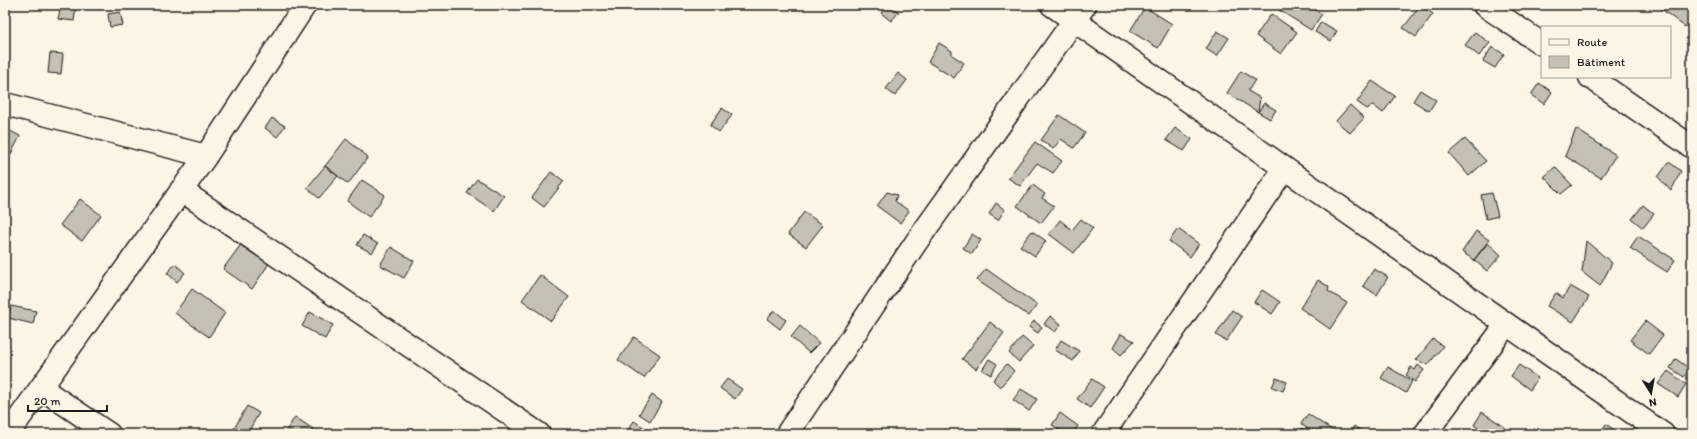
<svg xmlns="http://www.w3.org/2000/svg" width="1697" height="439" font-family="Itim,sans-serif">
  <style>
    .building { fill: #c4c0b3; stroke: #1c1c1c }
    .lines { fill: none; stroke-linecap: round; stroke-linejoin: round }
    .minor-casing { stroke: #1c1c1c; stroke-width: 25 }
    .minor { stroke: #fcf5e5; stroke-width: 22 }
  </style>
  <rect width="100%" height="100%" fill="#fcf5e5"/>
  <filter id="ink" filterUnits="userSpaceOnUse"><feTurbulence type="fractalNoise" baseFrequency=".025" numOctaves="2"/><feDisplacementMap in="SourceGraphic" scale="8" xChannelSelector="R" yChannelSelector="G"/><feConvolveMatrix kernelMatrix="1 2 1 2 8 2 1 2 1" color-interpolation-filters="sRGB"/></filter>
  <g filter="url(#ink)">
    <path class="building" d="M61 5H76L74 21 58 19Z
      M888 5 899 12 891 21 881 13Z
      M1271 5H1280L1277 9Z
      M1282 5H1308L1322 14 1311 30 1279 10Z
      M1421 5 1433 14 1416 37 1403 28Z
      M1656 5H1692V17L1685 27Z
      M1145 7 1172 24 1158 48 1130 31Z
      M120 12 123 25 110 27 108 14Z
      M1271 14 1297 32 1281 54 1256 36Z
      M1321 22 1337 31 1331 41 1315 32Z
      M1217 31 1229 38 1217 56 1206 49Z
      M1475 32 1490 43 1479 56 1465 45Z
      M939 43 952 51V55L964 63 954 78 928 62Z
      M1492 47 1504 54 1495 68 1483 61Z
      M50 53 63 54 61 74 48 73Z
      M1241 71 1255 80 1248 91 1260 98 1258 112 1227 93Z
      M898 73 907 80 895 96 886 89Z
      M1372 81 1395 96 1383 113 1373 105 1367 109 1357 102Z
      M1539 83 1552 92 1544 104 1531 95Z
      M1420 90 1436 100 1429 111 1413 101Z
      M1264 103 1276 110 1270 119 1258 112Z
      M1350 105 1364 118 1350 133 1336 121Z
      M722 108 732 115 719 132 710 125Z
      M1059 115 1085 133 1074 148 1061 139 1053 149 1041 140Z
      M272 118 285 126 277 137 265 128Z
      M1175 128 1192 139 1184 151 1166 140Z
      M6 129 20 136 5 166V130Z
      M1576 129 1616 155 1601 178 1565 156Z
      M346 139 368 157 348 184 325 166Z
      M1465 139 1486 161 1469 176 1449 153Z
      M1035 142 1062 161 1053 173 1037 163 1020 186 1008 178Z
      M1669 162 1681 171 1671 191 1658 177Z
      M325 166 338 176 319 198 307 188Z
      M1555 167 1572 185 1561 194 1544 177Z
      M551 172 564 181 544 207 532 198Z
      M477 179 504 196 494 211 467 193Z
      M362 180 385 195 369 217 347 201Z
      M1033 185 1045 194 1042 198 1054 206 1041 223 1017 206Z
      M887 192 897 195 895 201 909 211 900 223 877 206Z
      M1492 193 1498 216 1486 219 1481 195Z
      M80 199 101 215 82 241 60 225Z
      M996 203 1005 210 998 220 989 214Z
      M1643 205 1654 214 1643 228 1632 219Z
      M804 212 823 225 806 247 788 234Z
      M1081 219 1093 228 1074 253 1049 234 1060 220 1072 230Z
      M1178 229 1199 244 1190 257 1169 241Z
      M1032 231 1046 241 1035 256 1020 246Z
      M1476 231 1489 240 1474 260 1462 252Z
      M972 234 981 240 972 254 963 248Z
      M363 235 378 244 372 253 357 245Z
      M1638 236 1675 260 1667 272 1630 248Z
      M1586 241 1612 263 1600 286 1582 272Z
      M242 243 270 262 252 289 223 269Z
      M1488 243 1501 255 1487 271 1474 260Z
      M391 247 414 261 404 278 380 265Z
      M175 264 185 273 177 282 167 273Z
      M986 269 1037 305 1029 316 977 280Z
      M1374 269 1388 277 1377 295 1363 286Z
      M540 275 569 297 551 321 522 300Z
      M1318 280 1329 287 1328 291 1347 303 1330 329 1300 308Z
      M1570 286 1589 297 1573 322 1547 306 1556 293 1563 298Z
      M192 289 225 313 209 337 175 313Z
      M1262 290 1280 302 1272 314 1254 302Z
      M5 304H8L5 315Z
      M11 306 36 311 33 324 8 318Z
      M774 310 786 320 780 329 767 319Z
      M1232 310 1242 317 1226 341 1216 335Z
      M310 312 333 325 325 339 302 326Z
      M1050 316 1061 324 1055 332 1044 324Z
      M1034 321 1042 327 1038 333 1029 327Z
      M1645 321 1663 335 1649 354 1630 340Z
      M990 322 1004 333 976 369 962 359Z
      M800 326 819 343 809 353 791 337Z
      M1121 334 1134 341 1121 355 1113 348Z
      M634 337 660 355 644 378 618 360Z
      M1022 337 1033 346 1019 362 1009 353Z
      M1433 339 1443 346 1428 365 1416 360Z
      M1061 340 1079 351 1073 361 1055 350Z
      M989 359 997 364 991 375 982 370Z
      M1676 359 1690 369 1684 377 1670 368Z
      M1007 364 1014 371 1000 387 993 380Z
      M1418 365 1424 370 1415 382 1406 375 1411 367 1415 370Z
      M1519 365 1538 378 1530 390 1511 376Z
      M1388 367 1412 381 1406 393 1381 378Z
      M1668 371 1686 384 1678 397 1658 384Z
      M1276 378 1287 382 1283 391 1272 387Z
      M727 379 742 389 735 399 720 388Z
      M1092 379 1104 387 1090 408 1077 399Z
      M1021 389 1037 399 1029 411 1013 400Z
      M652 395 662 402 650 421 639 414Z
      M247 406 259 413 247 434H231Z
      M1482 412 1505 427 1501 434H1487L1474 425Z
      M1060 413 1078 426 1072 434H1065L1052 425Z
      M1308 414 1338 434H1315L1301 424Z
      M295 417 313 429 309 434H284Z
      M634 421 645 428 642 434H625Z
      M1606 424 1620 434H1599Z
      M1354 426 1365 434H1349Z
      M1302 428 1311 434H1298Z"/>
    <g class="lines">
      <g class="minor-casing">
        <path id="minor" d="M1052 5 1663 434
          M1484 5 1542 44
          M1590 77 1692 147
          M5 104 206 156
          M181 190 539 434
          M41 388 109 434
          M8 434 206 156 305 5
          M787 434 917 241 1085 5
          M1103 434 1284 169
          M1425 434 1506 325"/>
      </g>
      <use href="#minor" class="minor"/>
    </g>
  </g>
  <rect width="1697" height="439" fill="none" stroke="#fcf5e5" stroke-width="20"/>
  <rect x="10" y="10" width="1677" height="419" fill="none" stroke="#1c1c1c" stroke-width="1.5" filter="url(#ink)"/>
  <rect x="1541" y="26" width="130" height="52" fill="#fcf5e5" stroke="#a29e95"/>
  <rect x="1549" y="39" width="20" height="6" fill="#fcf5e5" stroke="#a29e95"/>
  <text x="1577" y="46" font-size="12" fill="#1c1c1c">Route</text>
  <rect x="1549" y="56" width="20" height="12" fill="#c4c0b3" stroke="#a29e95"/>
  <text x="1577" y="66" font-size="12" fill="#1c1c1c">Bâtiment</text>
  <g transform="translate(1651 393) rotate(169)" stroke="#fcf5e5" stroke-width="3" paint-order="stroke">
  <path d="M0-3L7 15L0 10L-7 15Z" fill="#1c1c1c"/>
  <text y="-6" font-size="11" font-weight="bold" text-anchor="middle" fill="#1c1c1c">N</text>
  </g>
  <path d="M28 405v6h79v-6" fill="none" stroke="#1c1c1c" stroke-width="2"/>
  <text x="34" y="405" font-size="12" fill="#1c1c1c" stroke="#fcf5e5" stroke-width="3" paint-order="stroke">20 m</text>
</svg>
